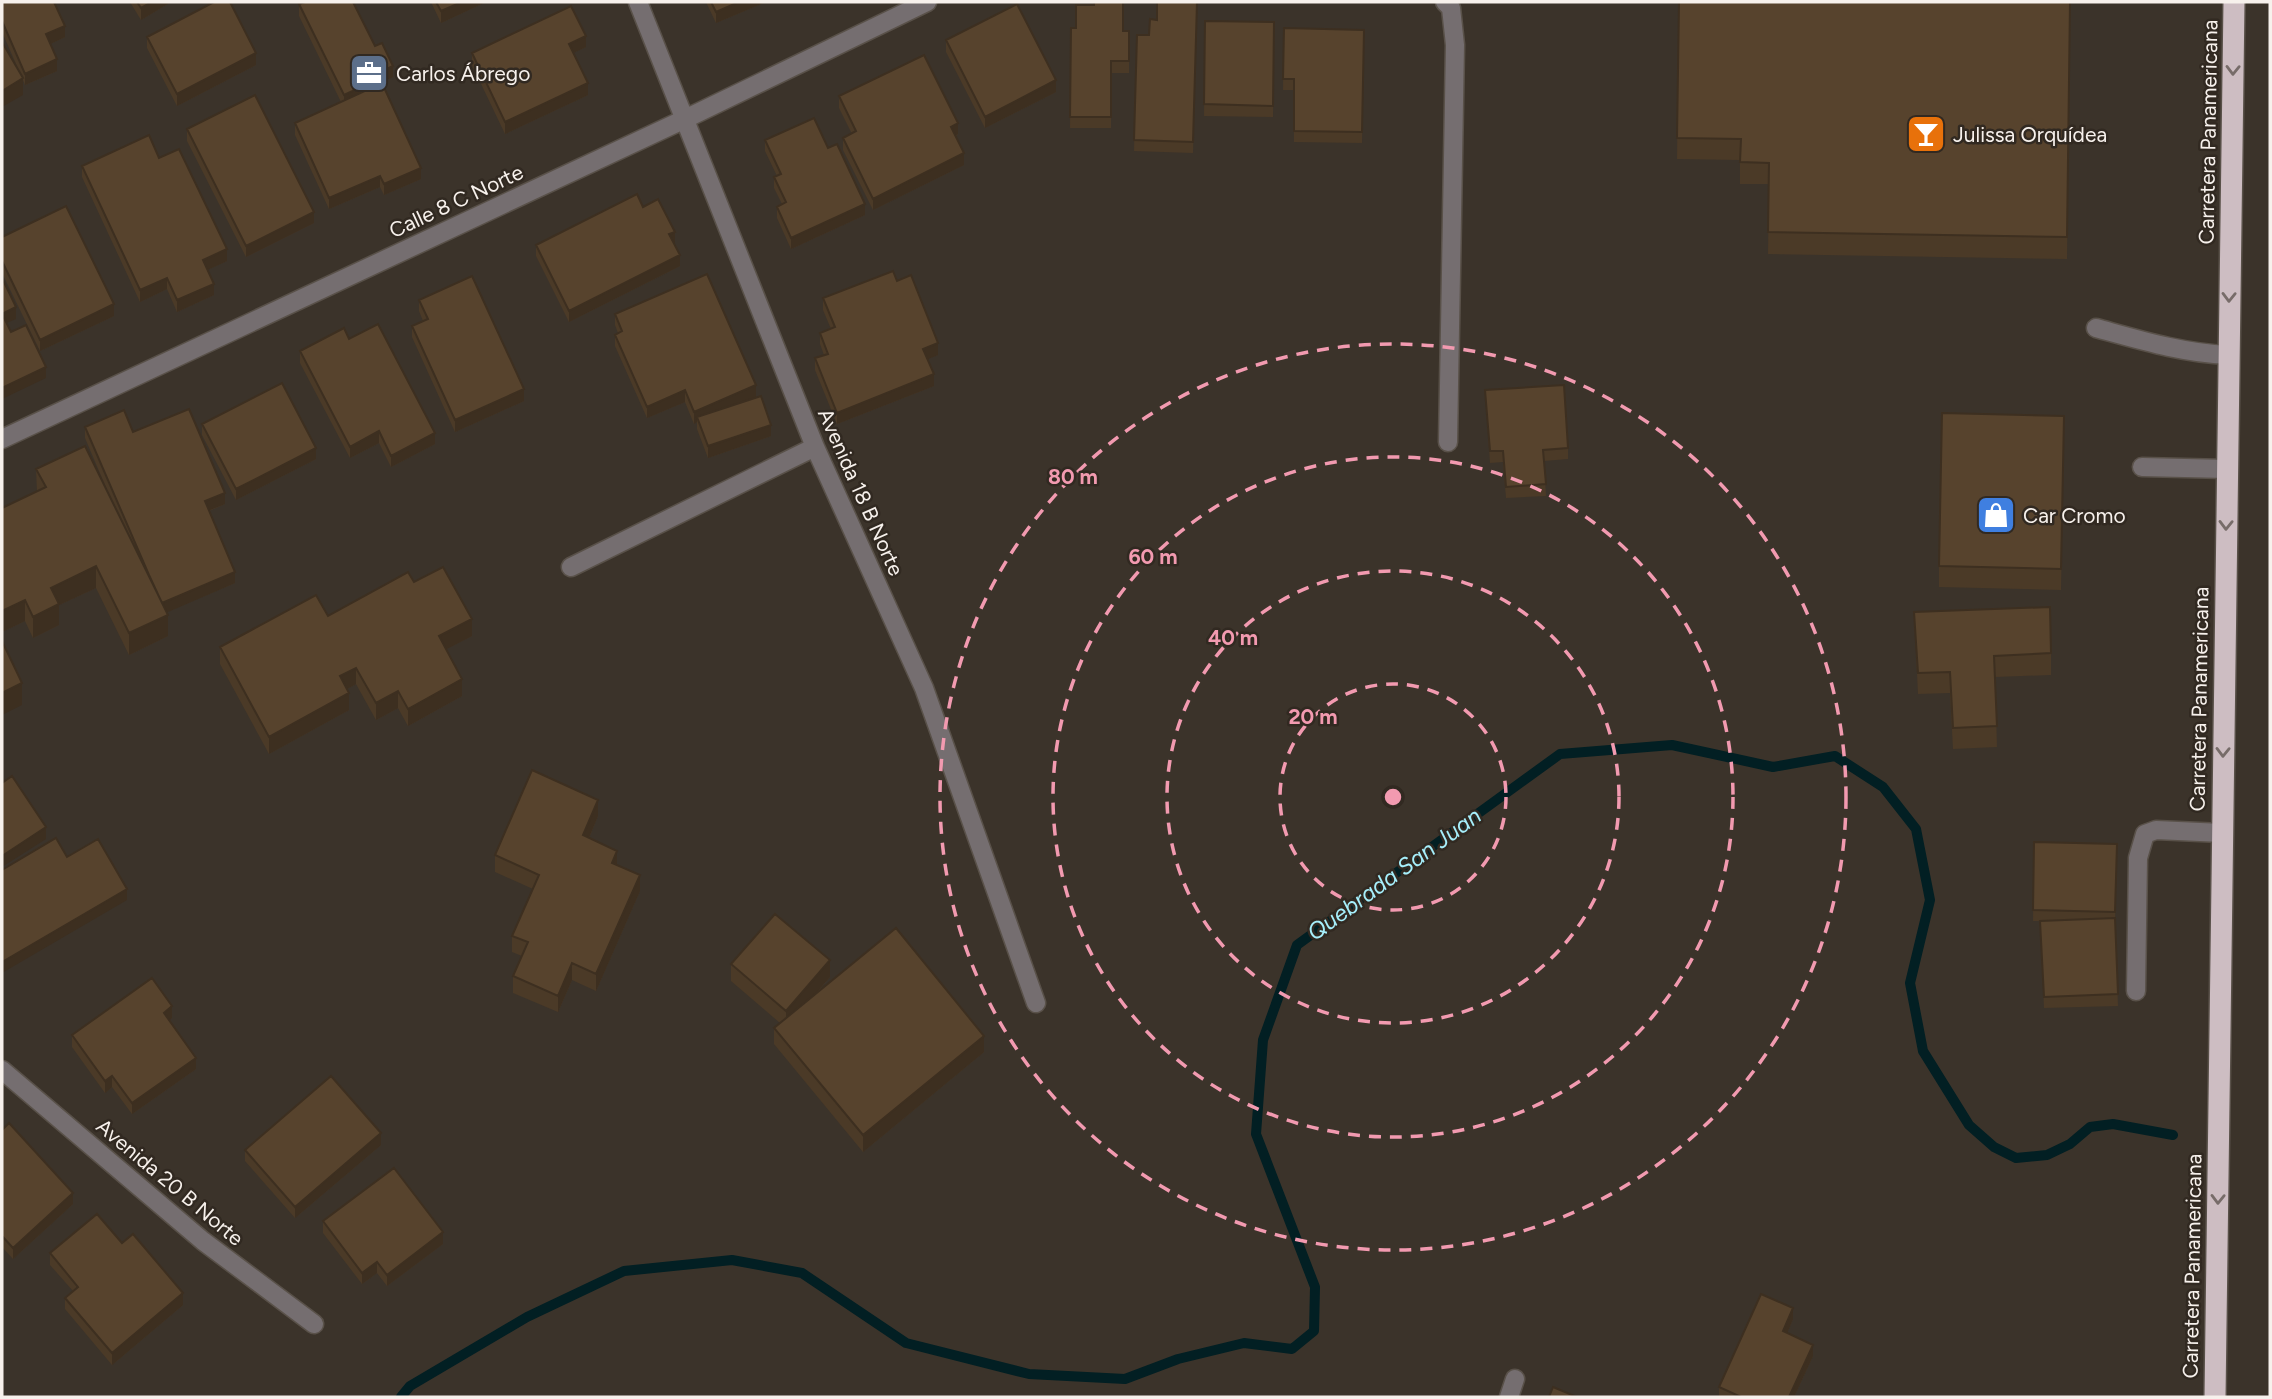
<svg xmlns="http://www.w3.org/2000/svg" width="2272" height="1399" font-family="Figtree,sans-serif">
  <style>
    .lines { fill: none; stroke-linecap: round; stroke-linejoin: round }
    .stream { stroke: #021f23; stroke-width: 10 }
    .lane-casing { stroke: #595149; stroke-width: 21 }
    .street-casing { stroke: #595149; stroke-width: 21 }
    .highway-casing { stroke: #595149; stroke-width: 24 }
    .lane { stroke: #756e70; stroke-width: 18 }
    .street { stroke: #756e70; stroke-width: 18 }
    .highway { stroke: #cdbdc2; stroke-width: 21 }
    .wall { fill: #4b3a27 }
    .shaded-wall { fill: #3d2f20 }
    .building { fill: #57432d; stroke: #3d2f20; stroke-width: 2 }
    .oneway { stroke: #776c69 }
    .ring { fill: none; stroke: #f29ab0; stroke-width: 3.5; stroke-dasharray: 12 9 }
    .labels { text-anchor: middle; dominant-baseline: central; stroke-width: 5; stroke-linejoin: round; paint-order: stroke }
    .poi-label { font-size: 21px; fill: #f7f1ec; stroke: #312921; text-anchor: start }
    .street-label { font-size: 21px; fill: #f7f1ec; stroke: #312921 }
    .water-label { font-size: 23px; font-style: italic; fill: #a6effb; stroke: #312921 }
    .centre { fill: #f29ab0; stroke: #312921; stroke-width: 3.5 }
    .ring-label { font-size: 21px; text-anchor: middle; font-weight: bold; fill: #f29ab0; stroke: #312921; stroke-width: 5; stroke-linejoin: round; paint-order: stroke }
  </style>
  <rect width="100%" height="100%" fill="#3b332a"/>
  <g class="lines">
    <path class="stream" d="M401 1397 410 1386 527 1317 624 1271 732 1260 802 1273 906 1343 1029 1374 1125 1379 1178 1359 1244 1343 1292 1349 1314 1331 1315 1287 1256 1134 1263 1040 1297 945 1560 754 1672 745 1773 767 1835 756 1883 787 1916 829 1930 900 1910 983 1923 1051 1969 1125 1994 1147 2016 1158 2047 1155 2070 1144 2090 1127 2113 1124 2173 1135"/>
    <g class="lane-casing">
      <path id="lane" d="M2096 328C2140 340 2182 353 2228 355
        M2142 467 2227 469
        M2136 991 2138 858 2145 834 2156 830 2222 833"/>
    </g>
    <g class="street-casing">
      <path id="street" d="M638 2 815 447 924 688 1036 1003
        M1445 2 1451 8 1455 45 1448 442
        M2 439 685 119 927 2
        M571 567 815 447
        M2 1070 203 1241 314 1324
        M1509 1397 1515 1379"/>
    </g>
    <g class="highway-casing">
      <path id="highway" d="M2215 1397 2234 2"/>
    </g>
    <use href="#lane" class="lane"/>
    <use href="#street" class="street"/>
    <use href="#highway" class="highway"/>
  </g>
  <path class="wall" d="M2 2 65 37 50 44 57 71 25 85 23 80V95L20 73 2 32Z
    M130 2H171L141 20Z
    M431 2H486L441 23Z
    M706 2H766L716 23Z
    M1197 2 1193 153 1134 151 1137 35H1149L1157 20Z
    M1679 2H2070L2067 259 1768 254 1769 184H1740V160L1677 159Z
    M299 4 375 46 393 77 370 88V89L421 179 384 195 380 187 329 209 295 135V123L341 102 299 16Z
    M1094 5 1123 31H1129V73H1111V128H1070L1071 28H1076Z
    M1205 21 1274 22 1273 117 1204 116Z
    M1284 28 1364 30 1362 143 1294 142V90H1283Z
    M147 37 256 65 177 106 147 48Z
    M946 40 1056 92 985 128 946 52Z
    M586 47 573 53 588 95 505 134 472 65V53Z
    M839 96 958 134 956 136 964 165 873 210 843 150V138L852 134 839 108Z
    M187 129 314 223 246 257 187 141Z
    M765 140 828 148 865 215 791 249 777 218V207L782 204 774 188V177L777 176 765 151Z
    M159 158 227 261 207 270 214 295 177 312 167 289 140 302 82 177V166Z
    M643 207 675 243H674L680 266 569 322 536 256V245Z
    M2 237 114 316 40 351 2 273Z
    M897 281 938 355 927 359 934 386 837 424 815 370V358L824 355 820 344V333L831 329 823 310V298Z
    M419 300 524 401 455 432 412 337V326L423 321 419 311Z
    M615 314 756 397 749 400 771 436 708 458 697 429V422L694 424 685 402 647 418 615 346V335L618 333 615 325Z
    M349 339 435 444 391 467 379 443 350 458 300 363V351Z
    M1485 390 1568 448V459L1544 461 1546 496 1506 498 1503 462 1490 463Z
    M202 424 316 459 236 500 202 435Z
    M85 427 133 432 225 504 209 511 235 583 167 612 168 636 129 655 96 588 59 605V625L33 638 25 621 2 632V508L37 492 36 469 110 497 85 438Z
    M2064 437 2061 590 1939 587V566Z
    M414 582 472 636 446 649 462 696 408 726 398 708 376 720 356 684 347 689 349 710 269 754 220 664V647L328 616Z
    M1914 612 2051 653V675L1995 677 1997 747 1953 749 1950 693 1918 694Z
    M598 816 589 838 617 865 640 891 596 991 572 980 558 1012 513 993V976L522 956 512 952V936L533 889 495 872V855Z
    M2034 842 2117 844 2115 922 2118 1006 2044 1008 2040 921H2033Z
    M731 964 830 977 816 994 984 1052 863 1152 774 1044V1028L780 1023 731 981Z
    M172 1018 169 1020 196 1069 132 1114 112 1087 105 1093 72 1047V1035Z
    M2 1130 73 1204 13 1259 2 1247Z
    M381 1145 295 1218 245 1161V1150Z
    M323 1221 443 1244 387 1286 377 1273 362 1284 323 1233Z
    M122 1243 183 1305 112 1365 65 1309V1298L73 1291 50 1265V1253Z
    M1793 1319 1787 1333 1813 1356 1794 1397H1719V1387Z"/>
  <path class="shaded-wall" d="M152 2H171L141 20V8Z
    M462 2H486L441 23V11Z
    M739 2H766L716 23V12Z
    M65 26V37L46 46V34Z
    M586 36V47L569 55V44Z
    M256 53V65L177 106V94Z
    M57 59V71L25 85V74Z
    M393 66V77L370 88V94L344 107V95L368 78Z
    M23 78V95L2 107V91Z
    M1056 80V92L985 128V117Z
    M588 83V95L505 134V122Z
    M958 123V134L951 138V127Z
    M964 153V165L873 210V199Z
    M421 168V179L384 195V184Z
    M380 176V187L329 209V198Z
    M865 204V215L791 249V238Z
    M314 212V223L246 257V246Z
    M675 232V243L669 246V234Z
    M227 249V261L203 272V260Z
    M680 255V266L569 322V311Z
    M167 278V289L140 302V290Z
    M214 284V295L177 312V300Z
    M114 304V316L40 351V340Z
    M16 307V319L2 325V314Z
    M938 343V355L923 361V349Z
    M46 367V378L2 399V388Z
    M934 374V386L837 424V413Z
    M756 385V397L699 422 697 417V422L694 424V412Z
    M524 389V401L455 432V420Z
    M685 390V402L647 418V407Z
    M771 425V436L708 458V446Z
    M379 431V443L350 458V447Z
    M435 433V444L391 467V456Z
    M316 448V459L236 500V489Z
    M225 493V504L205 512V501Z
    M96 566V588L59 605V625L33 638V617L51 588Z
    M235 572V583L161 615V604Z
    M25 600V621L2 632V611Z
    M168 615V636L129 655V633Z
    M472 619V636L439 653V636Z
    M356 668V684L340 693V676Z
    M462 679V696L408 726V709Z
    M22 683V705L2 715V693Z
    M398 691V708L376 720V703Z
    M349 693V710L269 754V737Z
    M598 800V816L583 852V835Z
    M46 827V839L2 867V856Z
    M617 851V868L612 863Z
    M640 875V891L596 991V974Z
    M127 889V900L2 973V962Z
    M830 960V977L786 1028V1011Z
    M572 963V980L558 1012V996Z
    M172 1006V1018L164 1024V1013Z
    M984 1036V1052L863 1152V1135Z
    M196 1058V1069L132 1114V1103Z
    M112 1076V1087L105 1093V1081Z
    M381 1133V1145L295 1218V1207Z
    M73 1193V1204L13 1259V1248Z
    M443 1232V1244L387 1286V1275Z
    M377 1262V1273L362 1284V1273Z
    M183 1293V1305L112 1365V1353Z
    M1793 1308V1319L1783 1343V1331Z
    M1813 1345V1356L1794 1397H1789Z"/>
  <path class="building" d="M2 2H54L65 26 46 34 57 59 25 74 2 21Z
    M137 2H152L141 8Z
    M214 2H230L256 53 177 94 147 37Z
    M305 2H353L375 46 382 43 393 66 368 78 370 83 344 95 299 4Z
    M436 2H462L441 11Z
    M711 2H739L716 12Z
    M1094 2H1123V31H1129V61H1111V117H1070L1071 28H1076V5H1094Z
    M1157 2H1197L1193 142 1134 140 1137 35H1149L1150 19 1157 20Z
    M1679 2H2070L2067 237 1768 232 1769 163 1740 162 1741 139 1677 138Z
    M1017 4 1056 80 985 117 946 40Z
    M571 6 586 36 569 44 588 83 505 122 472 53Z
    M1205 21 1274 22 1273 106 1204 104Z
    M1284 28 1364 30 1362 132 1294 131V79H1283Z
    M2 42 23 78 2 91Z
    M924 55 958 123 951 127 964 153 873 199 843 138 856 131 839 96Z
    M382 83 421 168 384 184 380 176 329 198 295 123Z
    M255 95 314 212 246 246 187 129Z
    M814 118 828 148 837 144 865 204 791 238 777 207 786 202 774 177 781 174 765 140Z
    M149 135 159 158 179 149 227 249 203 260 214 284 177 300 167 278 140 290 82 166Z
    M637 194 643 207 658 199 675 232 669 234 680 255 569 311 536 245Z
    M66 206 114 304 40 340 2 261V237Z
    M893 271 897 281 911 275 938 343 923 349 934 374 837 413 815 358 828 354 820 333 835 327 823 298Z
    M707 274 756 385 694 412 685 390 647 407 615 335 622 331 615 314Z
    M472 276 524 389 455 420 412 326 428 319 419 300Z
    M2 278 16 307 2 314 11 332 26 325 46 367 2 388Z
    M378 324 435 433 391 456 379 431 350 447 300 351 344 328 349 339Z
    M282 383 316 448 236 489 202 424Z
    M1564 385 1568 448 1543 450 1546 484 1506 487 1503 451H1490L1485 390Z
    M761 396 771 425 708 446 697 417Z
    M189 409 225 493 205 501 235 572 162 603 149 575 85 427 124 410 133 432Z
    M1942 413 2064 416 2061 569 1939 566Z
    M85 446 168 615 129 633 96 566 51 588 59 604 33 617 25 600 2 611V508L46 487 36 469Z
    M443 567 472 619 439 636 462 679 408 709 398 691 376 703 356 668 340 676 349 693 269 737 220 647 316 595 328 616 408 572 414 582Z
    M2050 607 2051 653 1994 656 1997 726 1953 728 1950 672 1918 673 1914 612Z
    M2 641 22 683 2 693Z
    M532 770 598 800 583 835 617 851 612 863 640 875 596 974 572 963 558 996 513 976 528 942 512 936 539 875 495 855Z
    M12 776 46 827 2 856V783Z
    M56 838 67 857 98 839 127 889 2 962V870Z
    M2034 842 2117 844 2115 912 2033 910Z
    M775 914 830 960 786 1011 731 964Z
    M2115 918 2118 994 2044 997 2040 921Z
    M896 928 984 1036 863 1135 774 1028Z
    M152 978 172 1006 164 1013 196 1058 132 1103 112 1076 105 1081 72 1035Z
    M331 1076 381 1133 295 1207 245 1150Z
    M9 1123 73 1193 13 1248 2 1236V1130Z
    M394 1168 443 1232 387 1275 377 1262 362 1273 323 1221Z
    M97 1214 122 1243 133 1234 183 1293 112 1353 65 1298 78 1287 50 1253Z
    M1761 1294 1793 1308 1783 1331 1813 1345 1789 1397H1741L1719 1387Z
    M1553 1387 1577 1397H1549Z"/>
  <defs><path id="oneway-chevron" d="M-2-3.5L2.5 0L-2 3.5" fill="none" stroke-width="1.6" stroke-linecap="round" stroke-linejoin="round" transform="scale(1.75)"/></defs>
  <g class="oneway">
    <use href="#oneway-chevron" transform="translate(2233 70) rotate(91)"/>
    <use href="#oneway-chevron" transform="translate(2229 297) rotate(91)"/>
    <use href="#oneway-chevron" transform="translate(2226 525) rotate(91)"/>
    <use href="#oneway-chevron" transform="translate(2223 752) rotate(91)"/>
    <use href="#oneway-chevron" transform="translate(2218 1199) rotate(91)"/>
  </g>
  <g class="ring">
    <circle cx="1393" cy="797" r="113"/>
    <circle cx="1393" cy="797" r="226"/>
    <circle cx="1393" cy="797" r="340"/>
    <circle cx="1393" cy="797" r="453"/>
  </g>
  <defs>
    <g id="office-square" transform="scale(2.0125)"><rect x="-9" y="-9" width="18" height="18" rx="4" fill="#5c6f8a" stroke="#312921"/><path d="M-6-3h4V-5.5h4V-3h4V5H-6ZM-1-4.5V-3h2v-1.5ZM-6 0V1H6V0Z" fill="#fff"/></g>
    <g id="bar-square" transform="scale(2.0125)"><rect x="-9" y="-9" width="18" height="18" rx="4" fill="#e8710a" stroke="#312921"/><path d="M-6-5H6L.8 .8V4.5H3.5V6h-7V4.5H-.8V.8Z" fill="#fff"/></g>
    <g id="shop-square" transform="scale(2.0125)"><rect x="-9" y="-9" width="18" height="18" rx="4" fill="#3f7fe0" stroke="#312921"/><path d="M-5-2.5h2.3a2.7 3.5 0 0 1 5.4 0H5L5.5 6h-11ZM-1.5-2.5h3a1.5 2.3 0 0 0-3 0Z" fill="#fff"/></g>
  </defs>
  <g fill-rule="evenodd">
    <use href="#office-square" x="369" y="73"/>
    <use href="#bar-square" x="1926" y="134"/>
    <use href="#shop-square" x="1996" y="515"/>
  </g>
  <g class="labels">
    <g class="poi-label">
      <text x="396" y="73">Carlos Ábrego</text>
      <text x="1953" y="134">Julissa Orquídea</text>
      <text x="2023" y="515">Car Cromo</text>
    </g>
    <g class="street-label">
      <text transform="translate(2208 132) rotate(-89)">Carretera Panamericana</text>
      <text transform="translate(456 201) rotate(-25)">Calle 8 C Norte</text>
      <text transform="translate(861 492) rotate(66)">Avenida 18 B Norte</text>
      <text transform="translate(2199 699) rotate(-89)">Carretera Panamericana</text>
      <text transform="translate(170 1182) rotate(40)">Avenida 20 B Norte</text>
      <text transform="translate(2192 1266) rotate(-89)">Carretera Panamericana</text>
    </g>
    <g class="water-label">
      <text transform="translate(1394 874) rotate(-36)">Quebrada San Juan</text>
    </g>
  </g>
  <circle cx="1393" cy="797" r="10" class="centre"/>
  <g class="ring-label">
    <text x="1073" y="484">80 m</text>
    <text x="1153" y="564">60 m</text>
    <text x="1233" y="645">40 m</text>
    <text x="1313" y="724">20 m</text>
  </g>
  <rect width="2272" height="1399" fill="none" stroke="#f7f1ec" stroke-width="7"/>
</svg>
